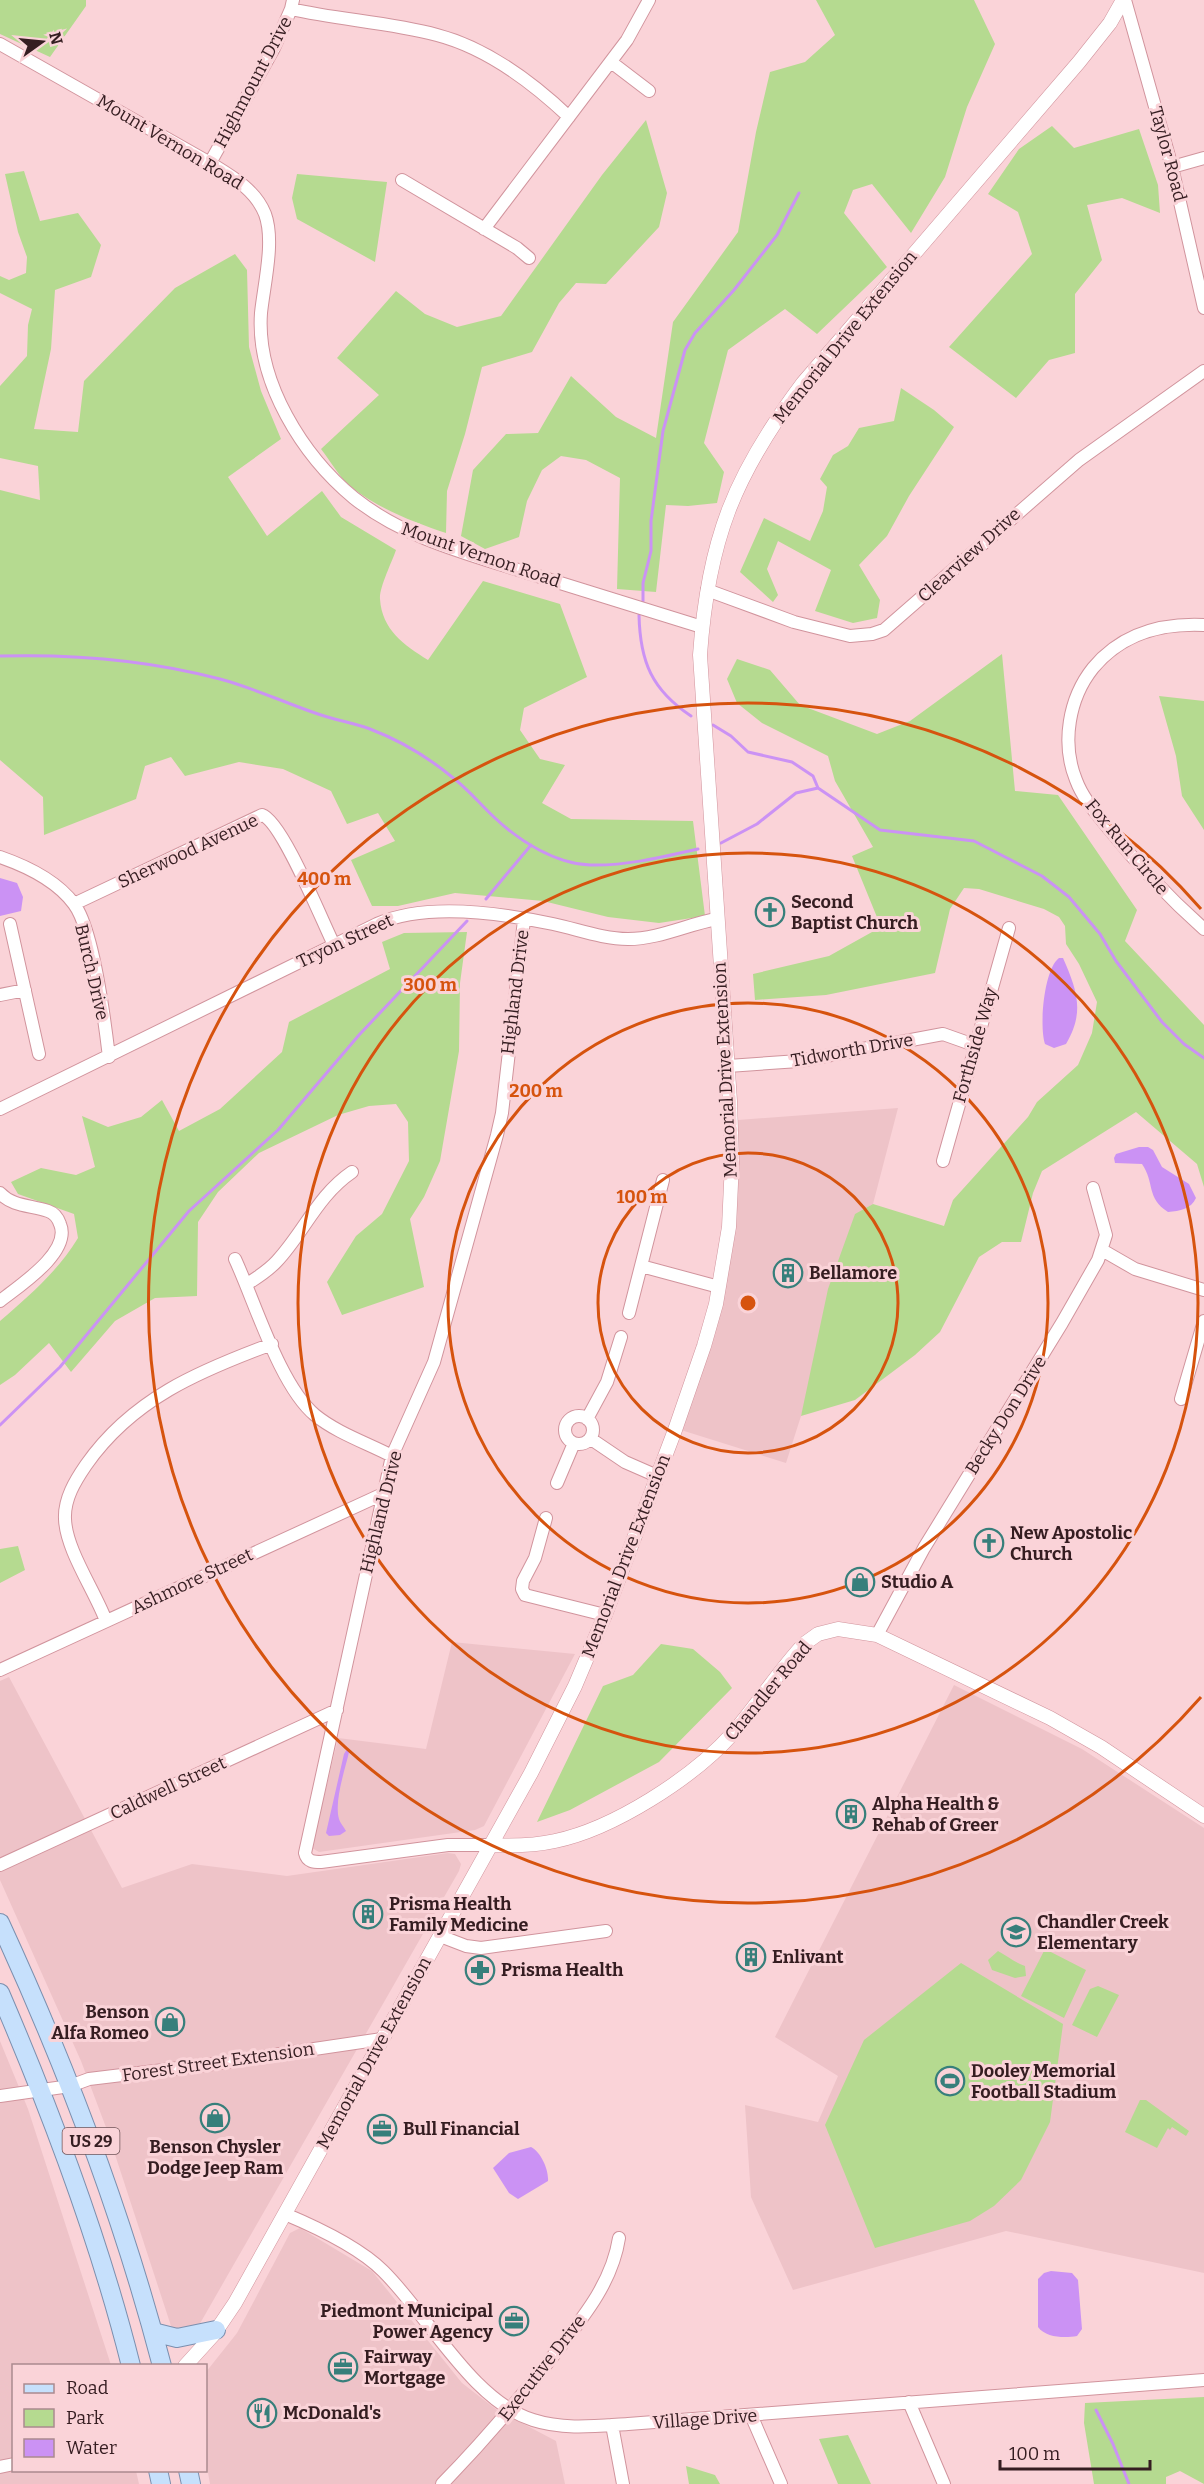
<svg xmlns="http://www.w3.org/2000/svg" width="1204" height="2484" font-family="Bitter,serif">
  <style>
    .built { fill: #eec3c8 }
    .green { fill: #b5da90 }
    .water { fill: #cb92f4 }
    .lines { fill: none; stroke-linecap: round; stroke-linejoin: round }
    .stream { stroke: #cb92f4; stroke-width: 3 }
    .minor-casing { stroke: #d1949d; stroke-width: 14 }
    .tertiary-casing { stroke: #d1949d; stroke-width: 15 }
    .primary-casing { stroke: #7b8fae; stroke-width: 20 }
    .minor { stroke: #fff; stroke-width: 12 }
    .tertiary { stroke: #fff; stroke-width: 14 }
    .primary { stroke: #c6e0fc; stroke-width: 18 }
    .ring { fill: none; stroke: #d6530e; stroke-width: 3 }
    .labels { text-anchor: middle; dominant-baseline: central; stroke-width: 6; stroke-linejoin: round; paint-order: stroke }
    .shield { fill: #fad3d8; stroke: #705458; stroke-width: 1.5 }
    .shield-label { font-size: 16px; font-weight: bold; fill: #351d21 }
    .street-label { font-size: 18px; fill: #351d21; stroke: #fad3d8 }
    .poi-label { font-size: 18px; font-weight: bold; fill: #351d21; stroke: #fad3d8; text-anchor: start }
    .centre { fill: #d6530e; stroke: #fad3d8; stroke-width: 3 }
    .ring-label { font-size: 18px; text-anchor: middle; font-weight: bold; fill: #d6530e; stroke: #fad3d8; stroke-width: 6; stroke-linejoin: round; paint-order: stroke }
  </style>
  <rect width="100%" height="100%" fill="#fad3d8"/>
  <path class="built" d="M898 1108 873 1204 855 1215 801 1416 786 1463 681 1430 722 1307 737 1211 738 1120Z
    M452 1642 575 1654 484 1826 475 1830 319 1852 312 1848 338 1738 426 1749Z
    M9 1677 122 1888 192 1864 287 1876 448 1853 455 1854 461 1864 459 1871 198 2327 176 2332 171 2326 107 2130 81 2061 0 1880V1681Z
    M954 1685 1082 1749 1204 1828V2273L1006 2231 793 2290 751 2197 745 2105 818 2122 838 2076 775 2037Z
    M0 2041 28 2109 111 2365 14 2366V2470L136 2471 139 2484H0Z
    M300 2228 372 2271 462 2383 497 2410 556 2441 565 2484H210L206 2461V2372L237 2333 290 2233Z"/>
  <path class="green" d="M0 0H86V6L50 57 0 34Z
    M816 0H974L995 44 967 107 945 177 911 233 872 184 853 190 844 213 887 267 817 334 785 309 728 350 704 443 724 472 717 503 688 506 666 505 656 592 617 589 620 478 586 460 561 456 542 470 527 501 519 537 485 549 461 536 473 470 506 434 538 433 571 376 616 417 656 438 673 322 738 232 756 132 770 72 805 62 835 35Z
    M646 120 667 193 659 227 606 284 576 283 559 303 532 352 482 367 465 434 447 491 446 533C413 522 377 508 350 486 339 477 330 460 321 449L379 395 337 358 396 291 425 314 457 327 501 316 602 175Z
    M1052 126 1074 148 1139 129 1158 185 1160 213 1122 198 1087 205 1102 260 1075 294V353L1049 360 1016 398 949 347 1032 254 1018 212 988 194 1019 149Z
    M24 171 40 221 78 213 101 245 91 277 55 290 51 349 34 429 78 432 84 381 175 288 235 254 247 270 249 347 261 391 281 439 228 477 267 536 322 491 341 517 396 550C392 562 379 588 380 599 382 630 404 645 428 660L483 581 560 604 587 677 524 708 520 730 540 759 565 765 542 803 571 819 693 821 705 916 659 923 608 917 543 901 455 893 398 906H372L351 860 395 841 378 813 347 824 331 791 283 769 239 762 185 776 171 757 145 766 136 799 44 835 43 797 0 760V490L40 500 38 466 0 458V386L27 356 28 325 32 309 0 293V276L9 280 26 273 27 257 18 232 5 174Z
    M297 174 387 182 375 262 297 219 292 198Z
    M901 388 934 410 954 427 909 496 887 536 859 565 880 600 877 618 853 623 815 611 831 570 778 541 767 569 778 595 773 602 740 572 764 518 810 541 823 511 827 487 820 479 833 455 848 446 859 428 894 421Z
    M1002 654 1015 791 1058 795 1137 910 1125 941 1204 1025V1187L1197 1164 1136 1112 1042 1171 1033 1193 1021 1242H1002L979 1257 940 1332 915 1355 855 1400 801 1416 828 1289 855 1214 873 1204 944 1226 953 1200 1028 1117 1037 1102 1078 1065 1092 1033 1097 1002 1079 964 1066 944 1065 926 1059 917 1044 909 979 889 964 888 950 909 935 973 826 995 755 1000 753 974 829 956 881 927 852 856 873 847 835 781 828 756 762 723 737 703 727 679 737 659 770 670 800 705 877 734 910 721Z
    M1159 696 1204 701V830L1182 796 1176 756Z
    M467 932 460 983 459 1051 440 1161 424 1197 410 1219 424 1287 342 1315 327 1282 356 1236 382 1214 409 1161 408 1122 396 1104 369 1106 338 1115 259 1153 218 1192 198 1222 197 1296 155 1298 115 1321 71 1372 49 1343 15 1375 0 1385V1321C29 1296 58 1271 78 1238L74 1214 18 1194 11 1182 41 1168 76 1175 95 1167 82 1116 108 1127 141 1117 162 1100 179 1131 220 1109 282 1052 289 1022 390 969 382 942 404 933Z
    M18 1546 25 1570 0 1583V1549Z
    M661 1644 693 1649 720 1672 732 1688 659 1762 570 1810 537 1822 603 1686 633 1675Z
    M1045 1949 1086 1970 1064 2018 1021 1996Z
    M998 1951C1007 1956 1016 1963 1025 1966L1026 1976 1015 1978 992 1970 988 1960Z
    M961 1963 1063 2024 1050 2122 1021 2180 994 2206 970 2221 875 2248 825 2125 864 2040Z
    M1098 1986 1119 1995 1097 2037 1072 2025 1090 1989Z
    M1140 2100H1146L1189 2131 1186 2136 1172 2127 1170 2130 1168 2128 1157 2148 1125 2132Z
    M1204 2397V2484L1180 2471 1166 2477V2484H1094L1084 2423 1085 2403Z
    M848 2435 871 2484H838L819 2439Z
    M686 2466 715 2475 720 2484H689Z"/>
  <path class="water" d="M0 878 17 883 23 897 21 911 0 916Z
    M1059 958H1063C1077 990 1085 1012 1066 1044L1054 1048 1045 1044C1039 1026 1044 969 1059 958Z
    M1139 1147H1148L1153 1150 1162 1167 1189 1184 1196 1198C1191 1209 1180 1211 1168 1212 1146 1198 1155 1183 1142 1164L1115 1163 1114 1158 1116 1154Z
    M347 1749 349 1752C345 1770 334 1801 339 1819 340 1823 344 1827 346 1831L340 1835 329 1836 326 1833 344 1754Z
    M531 2147C541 2152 549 2170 548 2181L518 2199 509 2193 493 2168 509 2153Z
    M1051 2271 1072 2273 1078 2280 1082 2329 1077 2336C1065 2338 1046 2338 1038 2327V2279L1044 2273Z"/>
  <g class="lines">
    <path class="stream" d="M643 601V583L651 551V521L663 431 685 350 695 333 734 290 777 235 799 193
      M639 615C640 662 652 690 691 716
      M0 656C73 654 149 660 220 679 254 688 285 703 318 714 335 720 354 723 370 729 399 740 429 758 452 777 468 789 480 804 495 818 519 841 556 864 590 865 626 866 663 857 698 849
      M713 725 731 736 748 752 792 762 813 776 818 788 880 830 974 841 1042 876 1069 897 1100 934 1116 961 1162 1022 1184 1044 1204 1058
      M721 843 757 824 796 793 818 788
      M486 899 531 845
      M0 1425 60 1367 189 1211 278 1130 359 1035 467 921
      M1096 2410 1113 2444 1129 2484"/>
    <g class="minor-casing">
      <path id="minor" d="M1125 0 1172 167 1204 308
        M291 9C339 20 389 22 437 35 487 48 532 82 569 117
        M0 44 210 163C231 176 255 189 265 214 275 241 264 284 261 313 256 382 303 456 354 498 404 538 468 554 528 573 586 591 644 609 702 627
        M611 62 649 91
        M210 163 274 48 291 9 293 0
        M1172 167 1204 158
        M402 180 517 248 529 258
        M484 229 627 40 649 0
        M707 590 794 622 850 636 872 634 884 630 1079 460 1204 371
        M1204 625C1161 623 1122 633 1093 668 1069 698 1061 743 1076 780 1083 799 1097 814 1109 829 1138 865 1169 898 1204 929
        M0 857C26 866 57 881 74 904 93 929 105 1023 109 1057
        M74 904 262 815C282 821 322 921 334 945
        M10 924 39 1054
        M0 995 25 990
        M728 1066 799 1061 943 1034 974 1045
        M0 1109 377 924C426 902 501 913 553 924 577 929 603 939 628 939 659 939 688 924 717 919
        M943 1161 1009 928
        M663 1180 641 1266 719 1287
        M0 1193C13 1207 31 1205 48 1211 54 1213 58 1218 60 1224 72 1252 19 1286 0 1301
        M1102 1250 1135 1269 1204 1290
        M235 1259C255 1302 280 1386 315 1415 337 1433 367 1443 392 1456
        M247 1284C258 1277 268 1271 277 1261 304 1232 318 1195 352 1172
        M629 1313 641 1266
        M1181 1399 1204 1321
        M565 1430a14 14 0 1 1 28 0a14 14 0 1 1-28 0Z
        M587 1419 607 1382 621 1337
        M591 1439 625 1462 657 1476
        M557 1483 574 1443
        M546 1518 535 1558 523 1581 522 1589 525 1595 605 1615
        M106 1621C95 1591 66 1550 65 1519 64 1499 75 1481 86 1465 132 1399 199 1371 272 1344
        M877 1635 924 1548 1062 1323 1098 1260 1106 1235 1093 1188
        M0 1670 385 1493
        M491 1845H448L321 1862C314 1862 307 1862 305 1853L392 1456 434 1362 497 1135 502 1113 524 920
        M0 1865 337 1710
        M440 1936 466 1946 481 1948 606 1931
        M0 2096 70 2086 89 2079 213 2064 382 2039
        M285 2214C316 2227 359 2247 383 2271 428 2315 472 2401 533 2420 564 2430 596 2426 628 2424L1204 2380
        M909 2402 944 2484
        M751 2415 781 2484
        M612 2425 623 2484
        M0 2467 14 2464
        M442 2484C481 2444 518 2401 553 2356 581 2320 612 2284 619 2238"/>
    </g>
    <g class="tertiary-casing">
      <path id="tertiary" d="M491 1845C512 1846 533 1846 555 1841 613 1829 693 1778 733 1733 758 1704 778 1672 804 1644L818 1634 838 1629 877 1635 1050 1718 1101 1747 1204 1816
        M185 2366 214 2334 235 2303 531 1773 575 1686 605 1615 675 1430 704 1346 716 1304 729 1227 732 1162 730 1101 700 655C708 540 734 475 803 383L1079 62 1110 23 1123 0"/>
    </g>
    <g class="primary-casing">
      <path id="primary" d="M0 1923C66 2066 122 2213 162 2366
        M0 1993C52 2114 99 2238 131 2366
        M153 2332 177 2338 216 2330
        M158 2470 161 2484
        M188 2470 191 2484"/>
    </g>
    <use href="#minor" class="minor"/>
    <use href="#tertiary" class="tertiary"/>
    <use href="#primary" class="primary"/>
  </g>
  <g class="ring">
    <circle cx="748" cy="1303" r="150"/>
    <circle cx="748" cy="1303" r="300"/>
    <circle cx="748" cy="1303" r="450"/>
    <path d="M1201 1697A600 600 0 1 1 1201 909"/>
  </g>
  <defs>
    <g id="church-ring" transform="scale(1.5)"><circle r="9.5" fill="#fad3d8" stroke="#377f7b" stroke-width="1.5"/><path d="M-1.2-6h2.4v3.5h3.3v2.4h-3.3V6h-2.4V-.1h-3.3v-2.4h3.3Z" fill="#377f7b"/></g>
    <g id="building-ring" transform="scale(1.5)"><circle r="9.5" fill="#fad3d8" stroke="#377f7b" stroke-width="1.5"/><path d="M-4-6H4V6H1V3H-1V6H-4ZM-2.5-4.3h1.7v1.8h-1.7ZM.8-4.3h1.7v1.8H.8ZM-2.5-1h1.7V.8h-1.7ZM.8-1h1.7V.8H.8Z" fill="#377f7b"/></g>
    <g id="shop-ring" transform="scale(1.5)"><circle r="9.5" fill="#fad3d8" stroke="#377f7b" stroke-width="1.5"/><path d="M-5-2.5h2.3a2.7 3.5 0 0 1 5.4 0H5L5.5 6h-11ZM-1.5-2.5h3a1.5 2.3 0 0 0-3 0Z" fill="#377f7b"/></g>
    <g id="school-ring" transform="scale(1.5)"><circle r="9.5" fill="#fad3d8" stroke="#377f7b" stroke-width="1.5"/><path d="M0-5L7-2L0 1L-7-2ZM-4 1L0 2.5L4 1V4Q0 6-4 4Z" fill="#377f7b"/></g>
    <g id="pharmacy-ring" transform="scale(1.5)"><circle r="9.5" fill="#fad3d8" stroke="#377f7b" stroke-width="1.5"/><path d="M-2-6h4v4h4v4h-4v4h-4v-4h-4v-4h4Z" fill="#377f7b"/></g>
    <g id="stadium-ring" transform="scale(1.5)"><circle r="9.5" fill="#fad3d8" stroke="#377f7b" stroke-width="1.5"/><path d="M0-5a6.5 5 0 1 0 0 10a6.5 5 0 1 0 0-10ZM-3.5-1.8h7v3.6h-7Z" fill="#377f7b"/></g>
    <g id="office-ring" transform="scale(1.5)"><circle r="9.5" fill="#fad3d8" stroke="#377f7b" stroke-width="1.5"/><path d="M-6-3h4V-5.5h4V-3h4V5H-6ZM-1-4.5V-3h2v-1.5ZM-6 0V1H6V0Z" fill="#377f7b"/></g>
    <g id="restaurant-ring" transform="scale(1.5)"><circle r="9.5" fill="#fad3d8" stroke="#377f7b" stroke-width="1.5"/><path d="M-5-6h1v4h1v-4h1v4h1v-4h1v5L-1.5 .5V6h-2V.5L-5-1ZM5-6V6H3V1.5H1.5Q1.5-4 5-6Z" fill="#377f7b"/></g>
  </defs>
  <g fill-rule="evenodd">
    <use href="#church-ring" x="770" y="912"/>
    <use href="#building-ring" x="788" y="1273"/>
    <use href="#church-ring" x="989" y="1543"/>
    <use href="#shop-ring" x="860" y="1582"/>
    <use href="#building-ring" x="851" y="1814"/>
    <use href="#building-ring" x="368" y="1914"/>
    <use href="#school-ring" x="1016" y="1932"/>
    <use href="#building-ring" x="751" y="1957"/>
    <use href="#pharmacy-ring" x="480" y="1970"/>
    <use href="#shop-ring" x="170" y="2022"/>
    <use href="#stadium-ring" x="950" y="2081"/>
    <use href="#shop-ring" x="215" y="2118"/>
    <use href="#office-ring" x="382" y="2129"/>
    <use href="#office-ring" x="514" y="2321"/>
    <use href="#office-ring" x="343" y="2367"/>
    <use href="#restaurant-ring" x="262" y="2413"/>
  </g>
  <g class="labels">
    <rect class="shield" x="62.5" y="2128" width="57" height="26" rx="4.5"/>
    <g class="shield-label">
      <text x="91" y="2141">US 29</text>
    </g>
    <g class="street-label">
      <text transform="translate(253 82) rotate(-62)">Highmount Drive</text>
      <text transform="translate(170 142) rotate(31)">Mount Vernon Road</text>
      <text transform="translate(1168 154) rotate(75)">Taylor Road</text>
      <text transform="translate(845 337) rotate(-51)">Memorial Drive Extension</text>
      <text transform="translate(481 555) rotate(19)">Mount Vernon Road</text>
      <text transform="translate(969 555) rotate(-42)">Clearview Drive</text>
      <text transform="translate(1127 847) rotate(50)">Fox Run Circle</text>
      <text transform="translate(188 851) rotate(-25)">Sherwood Avenue</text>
      <text transform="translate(345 941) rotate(-25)">Tryon Street</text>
      <text transform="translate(92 972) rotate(77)">Burch Drive</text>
      <text transform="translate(515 992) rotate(-83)">Highland Drive</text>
      <text transform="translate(975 1045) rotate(-74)">Forthside Way</text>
      <text transform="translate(852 1050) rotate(-10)">Tidworth Drive</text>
      <text transform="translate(725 1070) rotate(-93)">Memorial Drive Extension</text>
      <text transform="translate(1006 1415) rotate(-58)">Becky Don Drive</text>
      <text transform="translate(381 1512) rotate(-76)">Highland Drive</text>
      <text transform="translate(626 1556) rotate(-69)">Memorial Drive Extension</text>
      <text transform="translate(192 1581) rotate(-25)">Ashmore Street</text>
      <text transform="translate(768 1691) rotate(-50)">Chandler Road</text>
      <text transform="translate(168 1788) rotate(-25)">Caldwell Street</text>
      <text transform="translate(374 2053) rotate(-61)">Memorial Drive Extension</text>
      <text transform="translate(218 2062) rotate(-8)">Forest Street Extension</text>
      <text transform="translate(542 2368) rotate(-52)">Executive Drive</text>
      <text transform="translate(705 2419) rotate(-4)">Village Drive</text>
    </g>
    <g class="poi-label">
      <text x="791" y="902">Second<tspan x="791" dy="21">Baptist Church</tspan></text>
      <text x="809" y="1273">Bellamore</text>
      <text x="1010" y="1533">New Apostolic<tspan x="1010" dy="21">Church</tspan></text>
      <text x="881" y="1582">Studio A</text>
      <text x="872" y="1804">Alpha Health &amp;<tspan x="872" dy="21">Rehab of Greer</tspan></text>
      <text x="389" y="1904">Prisma Health<tspan x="389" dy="21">Family Medicine</tspan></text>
      <text x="1037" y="1922">Chandler Creek<tspan x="1037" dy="21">Elementary</tspan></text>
      <text x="772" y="1957">Enlivant</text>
      <text x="501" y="1970">Prisma Health</text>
      <text x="149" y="2012" text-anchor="end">Benson<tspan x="149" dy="21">Alfa Romeo</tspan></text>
      <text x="971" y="2071">Dooley Memorial<tspan x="971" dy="21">Football Stadium</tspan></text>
      <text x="403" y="2129">Bull Financial</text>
      <text x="215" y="2147" text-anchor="middle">Benson Chysler<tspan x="215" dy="21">Dodge Jeep Ram</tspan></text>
      <text x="493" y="2311" text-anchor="end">Piedmont Municipal<tspan x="493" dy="21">Power Agency</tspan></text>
      <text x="364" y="2357">Fairway<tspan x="364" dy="21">Mortgage</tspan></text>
      <text x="283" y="2413">McDonald's</text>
    </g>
  </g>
  <circle cx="748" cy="1303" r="9" class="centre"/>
  <g class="ring-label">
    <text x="324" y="885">400 m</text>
    <text x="430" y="991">300 m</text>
    <text x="536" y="1097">200 m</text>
    <text x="642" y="1203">100 m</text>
  </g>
  <rect x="12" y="2364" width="195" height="108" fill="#fad3d8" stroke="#ab8a8f" stroke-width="1.5"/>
  <rect x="24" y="2384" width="30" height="9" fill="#c6e0fc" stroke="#ab8a8f" stroke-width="1.5"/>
  <text x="66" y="2394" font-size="18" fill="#351d21">Road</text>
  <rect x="24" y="2409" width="30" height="18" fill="#b5da90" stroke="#ab8a8f" stroke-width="1.5"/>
  <text x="66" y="2424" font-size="18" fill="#351d21">Park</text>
  <rect x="24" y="2439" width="30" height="18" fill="#cb92f4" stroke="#ab8a8f" stroke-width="1.5"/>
  <text x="66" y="2454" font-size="18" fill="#351d21">Water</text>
  <g transform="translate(42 42) rotate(75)" stroke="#fad3d8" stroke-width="4.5" paint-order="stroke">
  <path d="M0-4.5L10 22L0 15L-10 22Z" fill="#351d21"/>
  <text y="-9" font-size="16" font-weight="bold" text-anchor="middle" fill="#351d21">N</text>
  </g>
  <path d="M1000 2460v9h150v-9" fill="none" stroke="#351d21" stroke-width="3"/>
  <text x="1009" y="2460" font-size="18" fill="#351d21" stroke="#fad3d8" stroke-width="4.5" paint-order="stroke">100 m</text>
</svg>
